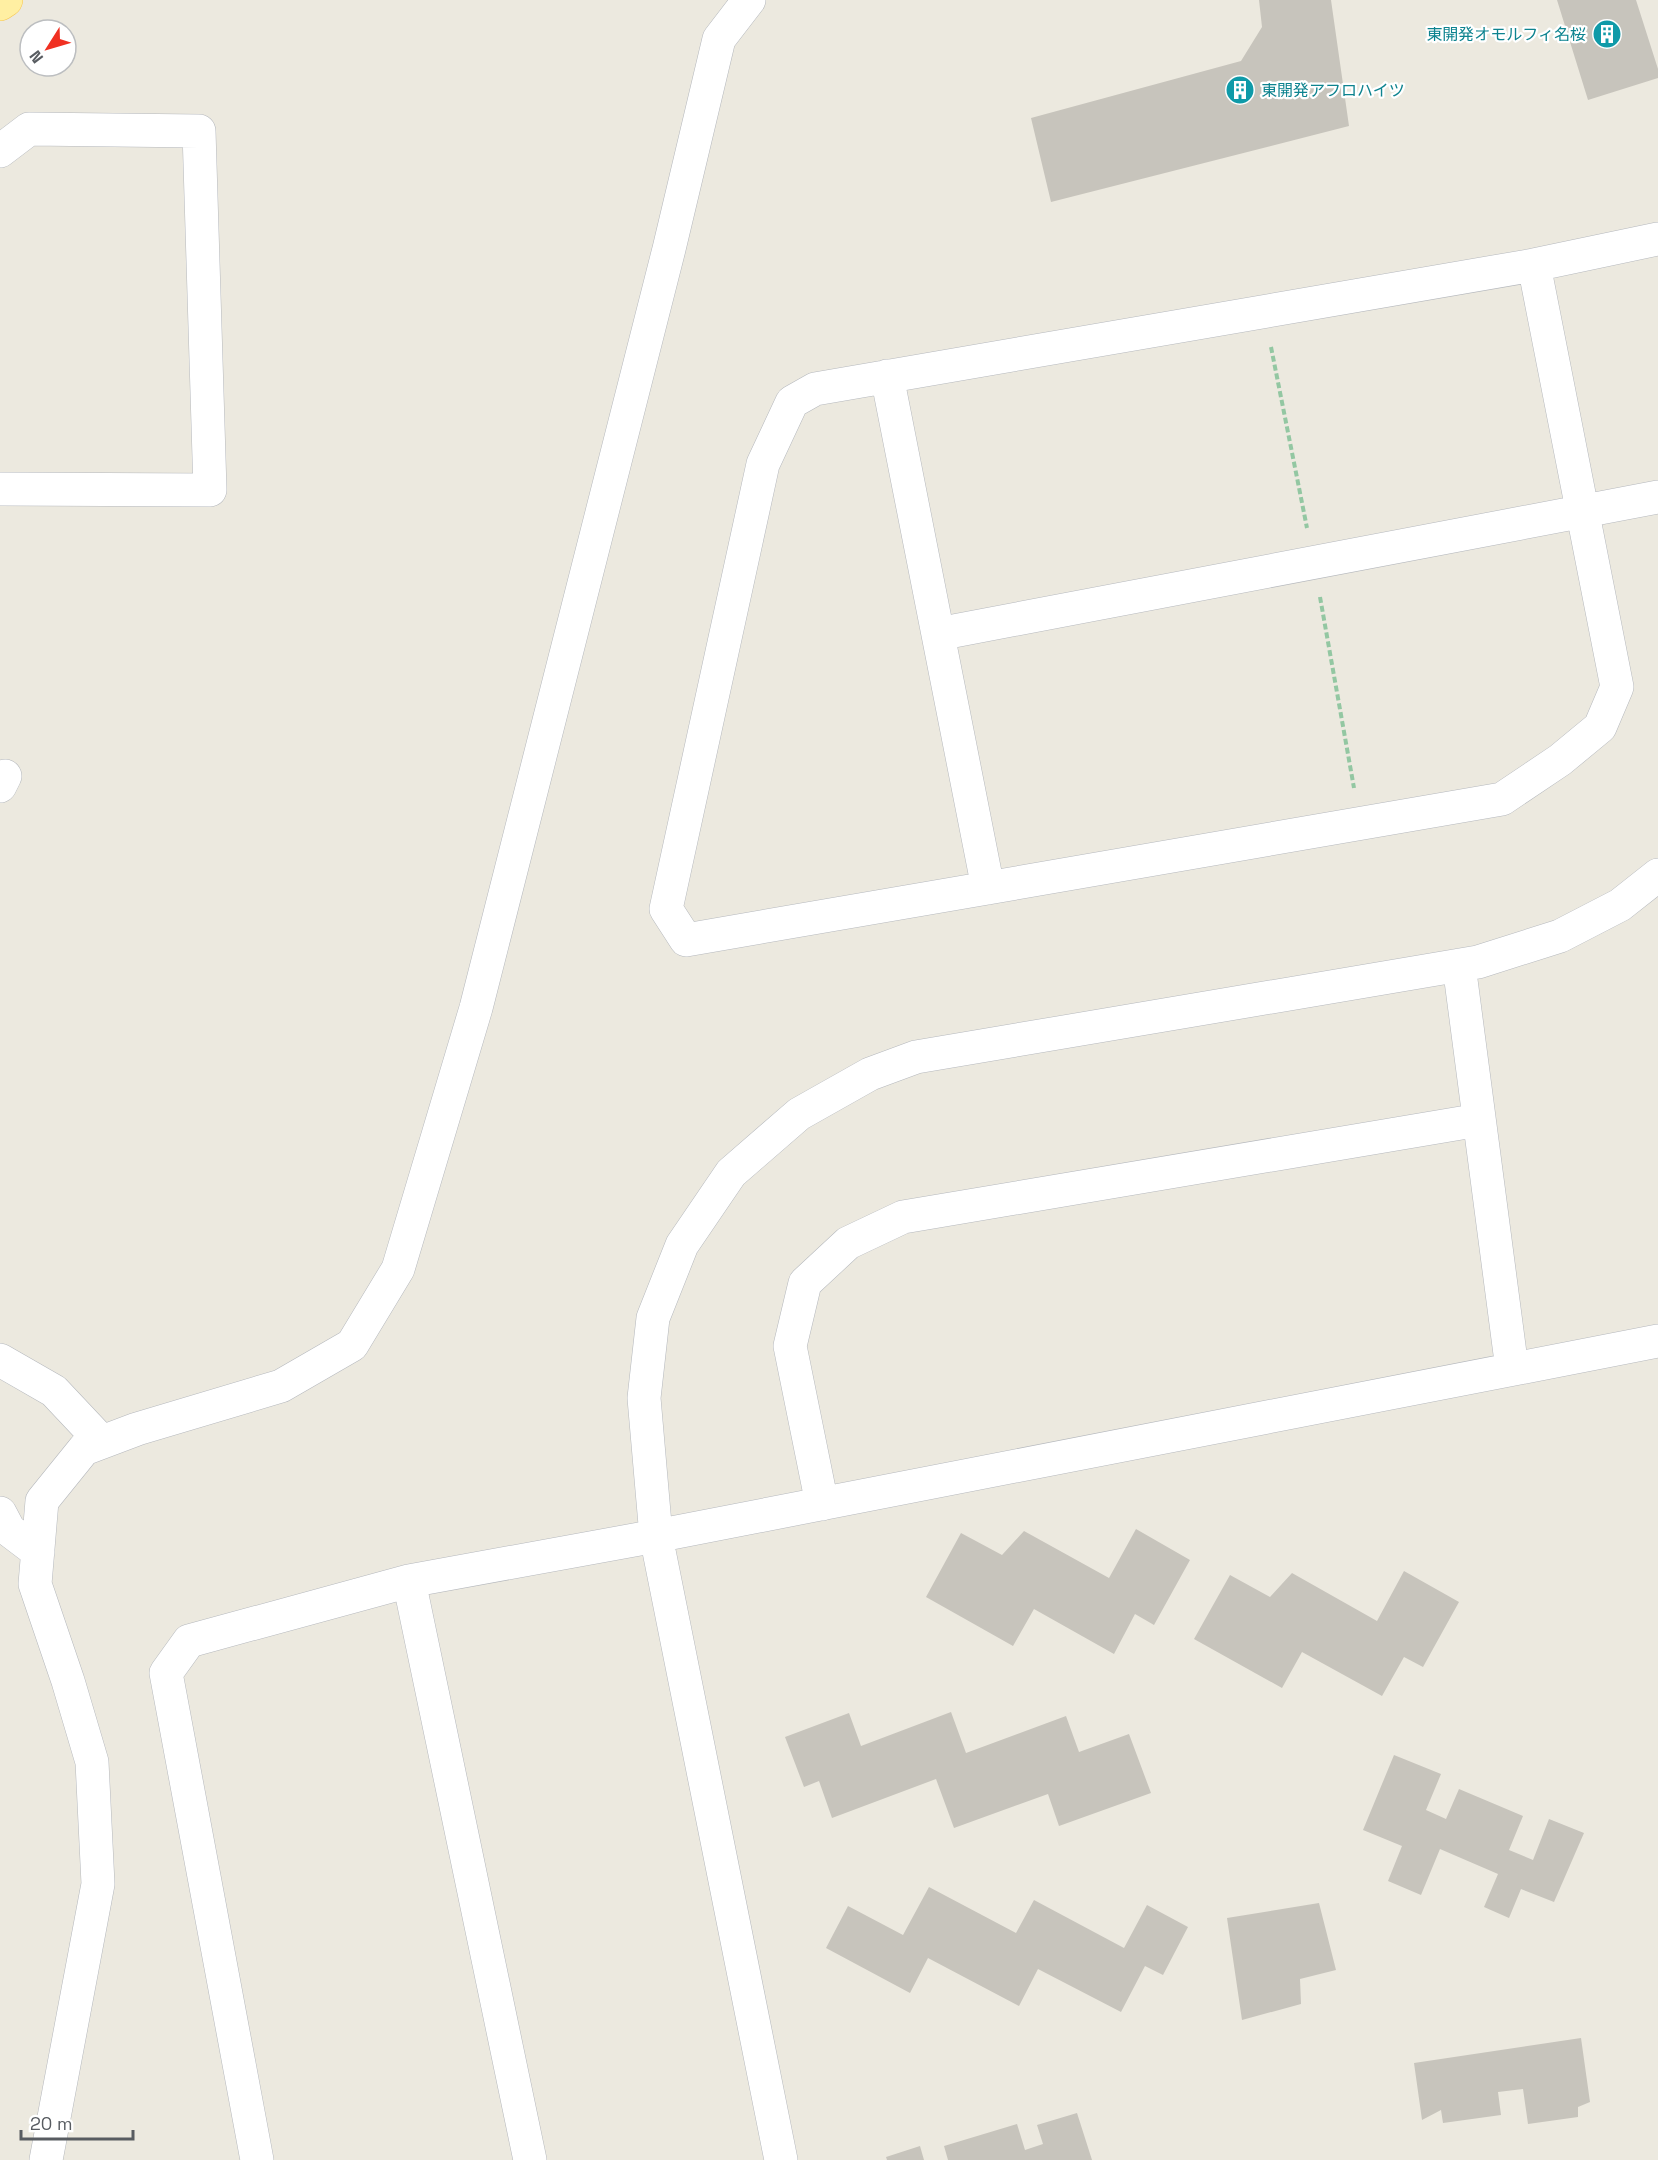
<svg xmlns="http://www.w3.org/2000/svg" width="1658" height="2160" font-family="'Space Grotesk','Noto Sans JP',sans-serif">
  <style>
    .building { fill: #c7c4bc }
    .lines { fill: none; stroke-linecap: round; stroke-linejoin: round }
    .minor-casing { stroke: #b5b8bd; stroke-width: 34 }
    .major-casing { stroke: #f7c64e; stroke-width: 34 }
    .path { stroke: #93c7a2; stroke-width: 4; stroke-dasharray: 6 3; stroke-linecap: butt }
    .minor { stroke: #fff; stroke-width: 33 }
    .major { stroke: #ffefa2; stroke-width: 33 }
    .labels { text-anchor: middle; dominant-baseline: central; stroke-width: 4.5; stroke-linejoin: round; paint-order: stroke }
    .culture-label { font-size: 16px; fill: #0d838f; stroke: #fff; text-anchor: end }
  </style>
  <rect width="100%" height="100%" fill="#ece9df"/>
  <path class="building" d="M1259 0H1331L1349 126 1051 202 1031 118 1241 61 1262 27Z
    M1557 0H1636L1658 69V78L1588 100Z
    M1136 1529 1190 1560 1154 1625 1135 1614 1114 1654 1034 1609 1013 1646 926 1597 961 1533 1002 1555 1024 1531 1109 1578Z
    M1404 1571 1459 1602 1423 1667 1404 1657 1382 1696 1302 1652 1282 1688 1194 1639 1230 1575 1270 1597 1292 1573 1377 1621Z
    M951 1712 966 1753 1066 1716 1079 1752 1129 1734 1151 1793 1059 1826 1048 1794 954 1828 936 1779 832 1818 819 1781 804 1787 785 1737 849 1713 861 1746Z
    M1394 1755 1441 1774 1426 1810 1446 1819 1459 1789 1523 1816 1509 1850 1533 1860 1549 1819 1584 1833 1554 1902 1521 1889 1509 1918 1484 1907 1498 1874 1440 1849 1421 1895 1388 1881 1402 1846 1363 1830Z
    M929 1887 1016 1933 1034 1900 1124 1948 1147 1905 1188 1927 1163 1975 1145 1966 1121 2012 1038 1969 1019 2006 928 1958 910 1993 826 1948 848 1906 903 1935Z
    M1319 1903 1336 1970 1300 1979 1301 2004 1242 2020 1227 1918Z
    M1581 2038 1590 2102 1578 2107V2117L1528 2124 1523 2089 1498 2092 1501 2115 1443 2123 1441 2110 1422 2120 1414 2063Z
    M1077 2113 1092 2160H948L944 2146 1017 2124 1025 2150 1043 2144 1037 2125Z
    M920 2146 924 2160H887L886 2157Z"/>
  <g class="lines">
    <g class="minor-casing">
      <path id="minor" d="M0 151 29 129 199 131 210 490 0 489
        M1534 265 1617 687 1600 727 1560 760 1502 799 686 940 666 909 763 464 792 402 815 389Z
        M1534 265 1658 239
        M887 376 988 888
        M938 634 1658 497
        M0 786 5 776
        M1459 965 1512 1369
        M0 1360 54 1391 102 1442
        M822 1504 790 1346 805 1283 848 1243 903 1217 1479 1120
        M0 1513 9 1530 38 1552
        M409 1581 530 2160
        M46 2160 98 1884 92 1762 68 1681 35 1584 42 1501 84 1449 137 1429 281 1386 352 1345 398 1269 476 1008 669 249 719 39 749 0
        M257 2160 166 1673 189 1641 409 1581 656 1536 1658 1341
        M781 2160 656 1536 644 1398 653 1318 682 1245 731 1173 799 1114 870 1074 916 1057 1478 962 1560 936 1620 905 1658 875"/>
    </g>
    <g class="major-casing">
      <path id="major" d="M0 4 6 0"/>
    </g>
    <path class="path" d="M1271 347 1307 528
      M1320 597 1354 788"/>
    <use href="#minor" class="minor"/>
    <use href="#major" class="major"/>
  </g>
  <defs>
    <g id="building-disc" transform="scale(1.5)"><circle r="9.5" fill="#0f9aa8" stroke="#fff"/><path d="M-4-6H4V6H1V3H-1V6H-4ZM-2.5-4.3h1.7v1.8h-1.7ZM.8-4.3h1.7v1.8H.8ZM-2.5-1h1.7V.8h-1.7ZM.8-1h1.7V.8H.8Z" fill="#fff"/></g>
  </defs>
  <g fill-rule="evenodd">
    <use href="#building-disc" x="1607" y="34"/>
    <use href="#building-disc" x="1240" y="90"/>
  </g>
  <g class="labels">
    <g class="culture-label">
      <text x="1586" y="34">東開発オモルフィ名桜</text>
      <text x="1261" y="90" text-anchor="start">東開発アフロハイツ</text>
    </g>
  </g>
  <g transform="translate(48 48) rotate(233)"><circle r="28" fill="#ffffff" stroke="#bcbec0" stroke-width="1.5"/>
  <path d="M0-4.5L10 22L0 15L-10 22Z" fill="#f03022"/>
  <text y="-9" font-size="16" font-weight="bold" text-anchor="middle" fill="#585c61">N</text>
  </g>
  <path d="M21 2130v9h112v-9" fill="none" stroke="#585c61" stroke-width="3"/>
  <text x="30" y="2130" font-size="18" fill="#585c61" stroke="#ffffff" stroke-width="4.5" paint-order="stroke">20 m</text>
</svg>
